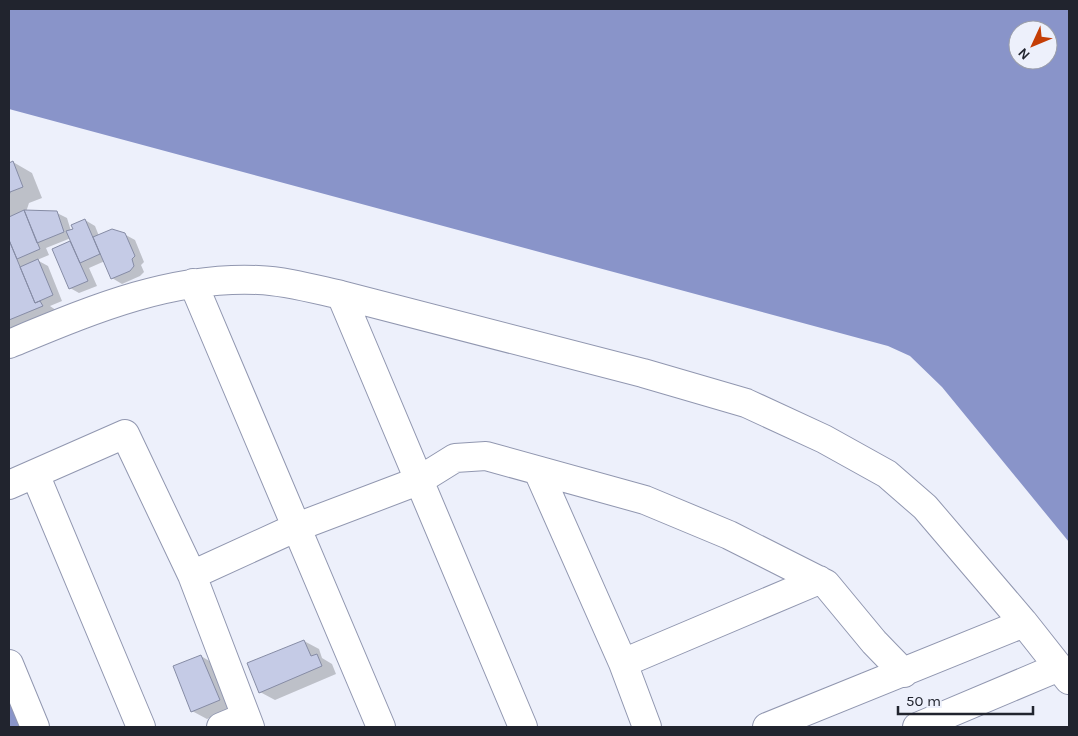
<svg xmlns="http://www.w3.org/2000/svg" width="1078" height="736" font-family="Karla,sans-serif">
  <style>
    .water { fill: #8994c9; fill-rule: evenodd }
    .shadow { fill: #0003 }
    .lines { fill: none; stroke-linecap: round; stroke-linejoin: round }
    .canal { stroke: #8994c9; stroke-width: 19 }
    .building { fill: #c5cbe6; stroke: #868ca5 }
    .minor-casing { stroke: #9197b0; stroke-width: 30 }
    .minor { stroke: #fff; stroke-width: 28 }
  </style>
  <rect width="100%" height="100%" fill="#edf0fb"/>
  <path class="water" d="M9 9H1069V542L942 387 910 356 888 346 9 109ZM1018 30H1048V60H1018Z"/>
  <path class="shadow" d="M13 162 32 173 42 198 29 203 26 212 57 213 67 218 71 231 85 220 95 226 99 236 124 234 135 240 144 262 141 265 144 272 140 276 122 284 112 278 105 261 89 268 97 286 79 293 70 288 53 249 72 241 71 238 46 248 49 255 37 260 48 266 62 301 50 306 60 313 20 334 9 328V164Z
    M304 641 319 649 322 658 332 664 336 674 275 700 260 692Z
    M201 656 216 665 234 708 207 719 192 711Z"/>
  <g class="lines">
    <path class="canal" d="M9 711 16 727"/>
  </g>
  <path class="building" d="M13 161 23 187 10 192 9 196V163Z
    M24 210 57 211 64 232 37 243Z
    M24 210 40 249 17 259 9 240V217Z
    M85 219 100 254 80 263 66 231 73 229 71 225Z
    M112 229 125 233 135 256 132 259 134 266 130 271 111 279 93 237Z
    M9 240 35 303 40 301 43 306 9 320Z
    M70 241 88 281 69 289 52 249Z
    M38 259 53 295 35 303 20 267Z
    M304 640 311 656 317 654 322 666 259 693 247 663Z
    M201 655 220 700 191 712 173 666Z"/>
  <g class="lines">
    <g class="minor-casing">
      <path id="minor" d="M193 283 381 727
        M341 295 523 727
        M9 344C89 311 169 276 258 280 286 281 314 289 341 295L643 373 746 403 824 439 887 474 925 507 1024 623 1069 680
        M538 471 623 663 647 727
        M35 474 141 727
        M9 485 125 434 192 575 250 727
        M192 575 297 527 418 481 455 458 486 456 645 500 729 535 826 584 874 642 904 673
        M623 663 819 580
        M9 664 35 727
        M221 727 245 717
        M767 727 1024 623
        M917 727 1059 667"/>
    </g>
    <use href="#minor" class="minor"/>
  </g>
  <rect width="1078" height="736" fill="none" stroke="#21242e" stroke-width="20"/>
  <g transform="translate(1033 45) rotate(226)"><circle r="24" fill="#edf0fb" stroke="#9b9ea9"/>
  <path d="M0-4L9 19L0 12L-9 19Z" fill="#c43d06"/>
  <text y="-8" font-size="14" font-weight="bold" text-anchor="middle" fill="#21242e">N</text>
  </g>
  <path d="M898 706v8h135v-8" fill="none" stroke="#21242e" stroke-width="2.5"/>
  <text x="906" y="706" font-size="15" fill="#21242e" stroke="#edf0fb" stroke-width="4" paint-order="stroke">50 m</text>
</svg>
